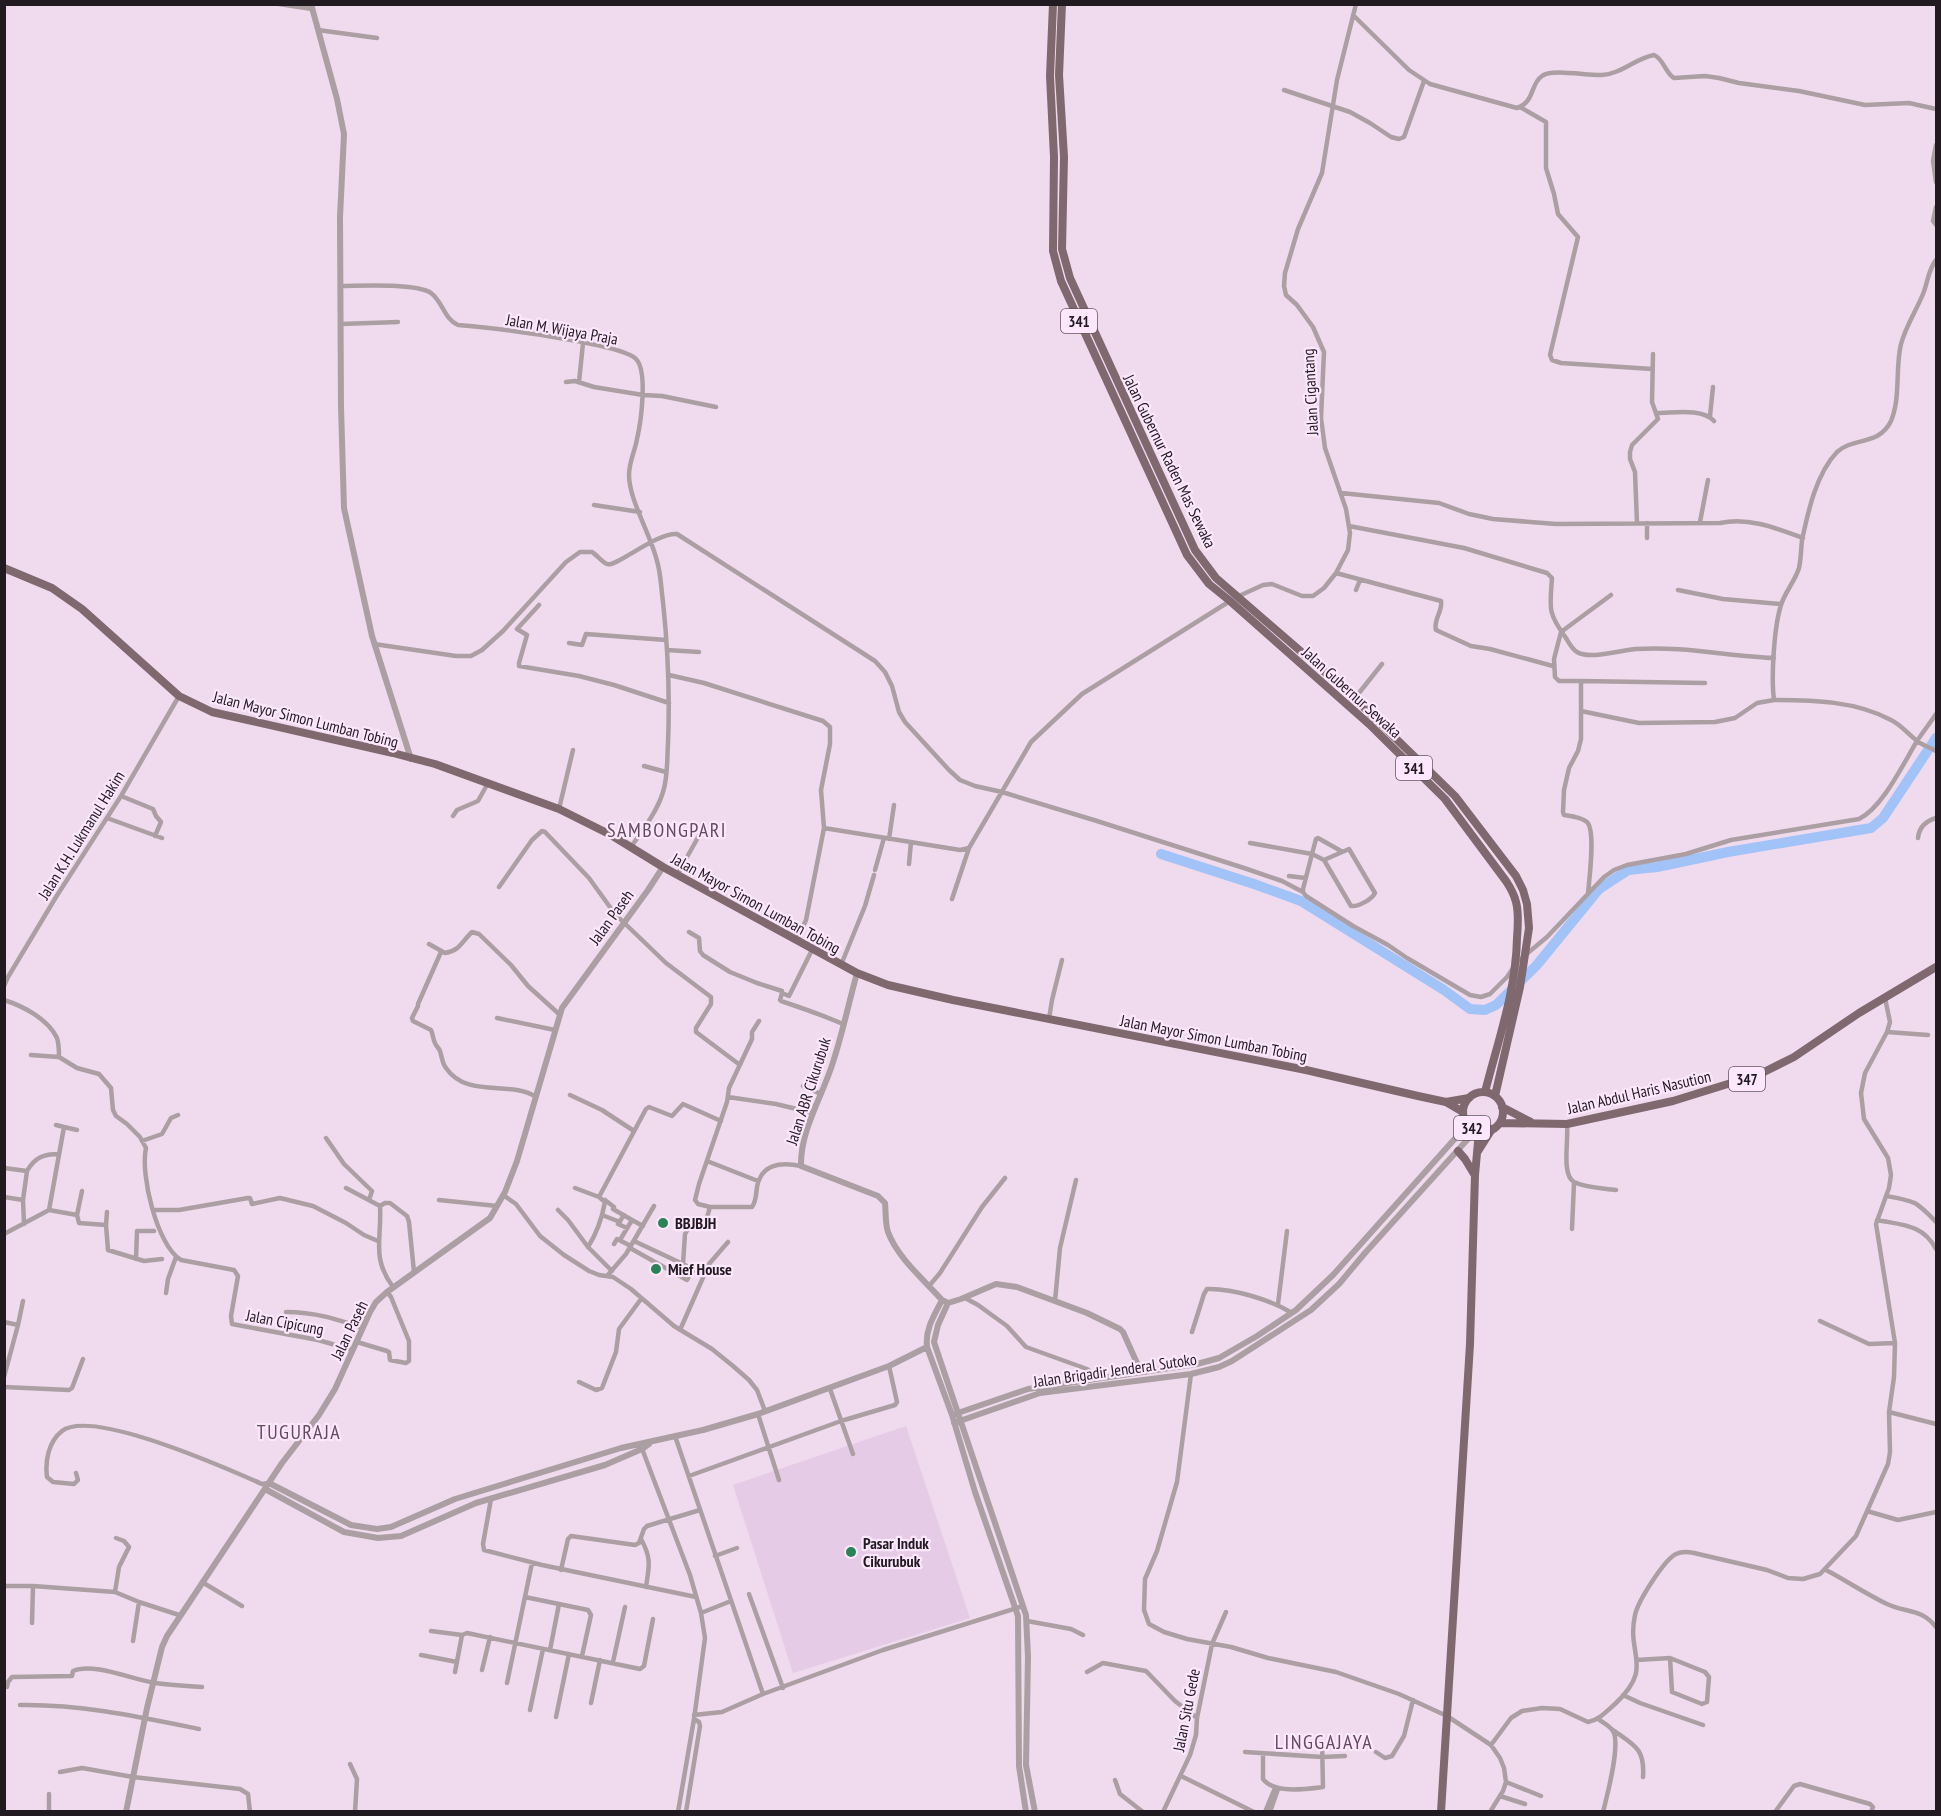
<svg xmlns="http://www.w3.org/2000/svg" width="1941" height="1816" font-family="'PT Sans Narrow',sans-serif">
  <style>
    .built { fill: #e5cbe5 }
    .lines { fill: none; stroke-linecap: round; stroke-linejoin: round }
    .river { stroke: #a1c3f7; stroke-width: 10 }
    .minor { stroke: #ac9fa3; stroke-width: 4.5 }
    .tertiary { stroke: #ac9fa3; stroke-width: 6 }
    .primary { stroke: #7f686e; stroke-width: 8 }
    .poi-dot { fill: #2a8357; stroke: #fce7fc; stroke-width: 2 }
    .labels { text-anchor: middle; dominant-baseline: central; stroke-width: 4.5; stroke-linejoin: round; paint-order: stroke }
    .shield { fill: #fce7fc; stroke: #635863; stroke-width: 1.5 }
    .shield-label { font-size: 15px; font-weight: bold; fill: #211a21 }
    .street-label { font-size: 16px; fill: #211a21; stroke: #fce7fc }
    .poi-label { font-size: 16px; font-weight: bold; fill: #211a21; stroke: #fce7fc; text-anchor: start }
    .quarter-label { font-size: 20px; letter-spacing: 1.5px; fill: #604e60; stroke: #fce7fc }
  </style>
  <rect width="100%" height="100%" fill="#efdaee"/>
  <path class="built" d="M906 1426 970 1618 793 1673 733 1485Z"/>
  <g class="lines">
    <path class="river" d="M1161 854 1254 884 1301 901 1444 990 1470 1009 1485 1010 1496 1005 1536 966 1599 889 1628 870 1657 867 1728 852 1871 828 1883 818 1936 738"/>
    <path class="minor" d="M279 4 312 9
      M1353 15 1409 70 1430 84 1517 108C1535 102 1530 84 1542 76 1551 68 1589 76 1602 75 1621 74 1636 58 1654 55 1664 59 1665 73 1674 78L1705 76 1719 78 1739 83 1799 91 1865 105 1909 103 1936 109
      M318 30 377 38
      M1284 90 1350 112 1370 123 1391 137 1399 139 1404 137 1424 81
      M1520 107 1546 122V168L1554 194 1558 214 1578 237 1550 355 1552 360 1561 363 1652 369
      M1936 145 1933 161 1936 182
      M1936 207 1933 221 1936 225
      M1936 260C1928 270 1928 282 1923 294 1916 311 1906 326 1901 344 1895 368 1901 397 1891 421 1879 446 1853 437 1837 452 1816 474 1808 512 1802 540 1801 549 1801 559 1799 568 1795 581 1785 592 1781 605 1774 627 1771 677 1774 700 1813 700 1856 701 1891 720 1902 725 1909 736 1920 743 1925 746 1931 748 1936 751
      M341 286C362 286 415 283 431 293 443 302 444 319 458 325 486 327 621 343 636 359 648 371 641 422 637 439 635 451 629 462 629 475 629 500 651 535 657 561 661 574 661 588 663 602 668 649 670 695 668 743 667 759 668 777 663 792 657 812 642 831 631 847
      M341 324 398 322
      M566 382 575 381 594 387 643 395 662 396 716 407
      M579 382 583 343
      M1658 413C1674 413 1702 408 1714 421
      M1710 416 1713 387
      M1341 493 1439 503 1469 514 1493 519 1556 524 1720 523C1749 517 1776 528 1803 538
      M594 505 640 512
      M1700 522 1708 480
      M1637 523 1635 472 1630 459V452L1632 445 1658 419 1652 402 1653 354
      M1349 526 1464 548 1547 573 1552 578C1550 608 1547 612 1566 638 1569 643 1572 649 1577 652 1590 660 1621 650 1636 649 1682 646 1728 656 1774 658
      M1647 538V523
      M1336 573 1441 601C1443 611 1433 620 1436 630L1471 646 1490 649 1553 666
      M1356 590 1360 580
      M1678 590 1723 599 1781 604
      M1239 596 1263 585 1272 584 1302 596H1313L1324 588 1336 573 1348 550 1350 533 1346 509 1325 448 1321 418 1324 352 1313 327 1297 305 1286 295 1284 286 1285 273 1298 229 1322 173 1337 80 1356 4
      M539 605 517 629 527 635 519 663V666L579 676 614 685 669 703
      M569 643 582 645 586 634 666 640
      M374 644 456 656H471L482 650 503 631 566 562 580 552H592C597 555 602 562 607 564 615 568 657 532 677 534L875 661 885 672 892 686 899 712 905 722 949 770 960 780 975 786 1002 792 1097 821 1244 868 1282 881 1303 892
      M667 650 699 652
      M669 675 704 683 823 721 830 727V744L821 790 824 828 806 920 797 940
      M1581 681H1559L1555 677 1554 659 1561 632 1611 595
      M1355 698 1382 664
      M1581 711 1639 723 1715 722 1735 718 1757 703 1774 700
      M644 766 666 772
      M121 796 153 809 156 816 161 822 155 836
      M559 809 573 750
      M453 816 457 810 478 801 488 783
      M107 818 162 838
      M824 828 960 850 969 848 1031 742 1082 694 1230 601
      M1918 838C1919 827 1926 821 1936 818
      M889 839 894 805
      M1250 843 1312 854 1303 889V892L1306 896 1353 926 1388 945 1407 958 1470 995 1481 997 1490 994 1507 977 1517 962 1547 937 1604 877 1614 870 1627 865 1686 854 1731 840 1859 819C1883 807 1903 764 1917 741 1923 732 1930 723 1936 714
      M1324 860 1351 906C1359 907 1372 899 1375 893L1349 849 1324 860 1312 854 1316 839 1318 838 1341 851
      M909 864 911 842
      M875 870 884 838
      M677 875 701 832
      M1289 876 1305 878
      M499 887 532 840 542 831 545 832 589 878 615 914 666 963 711 997V1004L696 1028V1032L740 1065
      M1588 894C1589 880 1596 831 1587 822 1581 817 1571 816 1564 815L1563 812 1564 790 1569 768 1578 751 1581 739V681L1705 683
      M952 899 969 848
      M689 932 699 938 700 951 703 955 730 972 757 983 782 991V993L789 996 813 948
      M429 944 445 953C461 950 461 942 472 932L479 934 511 965 528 986 559 1014
      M441 952 418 1004V1006L412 1018 413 1021 431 1030C433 1034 433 1040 435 1043 436 1046 439 1048 440 1051 442 1057 442 1063 446 1068 467 1099 511 1080 536 1097
      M841 965 865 906 874 875
      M4 986 8 977 56 897 121 796 179 696
      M782 993 780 1000 781 1001C802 1008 822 1015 843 1024
      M4 1000C23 1006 48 1019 57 1038 59 1044 59 1051 59 1057L77 1068 99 1074 111 1088 113 1110 116 1116 127 1124 140 1137 146 1148C140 1174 157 1246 181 1260L234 1270 238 1276 231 1316 232 1324 318 1340 353 1350
      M497 1018 555 1030
      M1049 1019 1052 1000 1062 960
      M759 1021 752 1032V1039L729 1088 727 1102 699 1184 695 1200 698 1204 710 1207H752C758 1199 755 1188 759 1180 766 1162 786 1163 801 1166
      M1887 1032 1928 1035
      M31 1055 59 1057
      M803 1086 821 1094
      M570 1095 602 1110 634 1131
      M728 1097 776 1104 813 1113
      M1567 1124C1569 1138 1561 1175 1574 1182 1586 1188 1603 1188 1616 1190
      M64 1127 77 1130
      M326 1138 344 1164 372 1191 369 1200
      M142 1141 162 1134 171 1118 178 1115
      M707 1161 758 1181
      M4 1168 27 1171 23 1200 24 1224
      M27 1171C35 1157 44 1154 59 1154
      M346 1188 380 1206C382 1240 371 1257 393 1287
      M575 1188 599 1197 605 1202C602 1218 597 1233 588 1247
      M503 1195 516 1204 540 1236 564 1255 589 1271 599 1275 613 1277 631 1289 674 1326 712 1349 733 1366 749 1380 757 1390 765 1411
      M1886 1196C1915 1201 1916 1201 1936 1222
      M4 1197 23 1200
      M599 1197 646 1109 649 1107 672 1116 683 1104 721 1121
      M439 1200 497 1206
      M605 1200 614 1207 613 1209 632 1220
      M380 1206 385 1203H390L407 1216 409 1222 414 1272
      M49 1210 64 1127 56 1125
      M153 1210H179L248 1198H250L252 1204 280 1198 313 1206 346 1223 364 1235 378 1241
      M558 1210 568 1220 588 1247 612 1271
      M77 1215 79 1223 106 1225 108 1250 144 1261 162 1259
      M602 1215 620 1222
      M624 1215 618 1224 627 1228
      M1877 1220C1902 1225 1923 1224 1936 1249
      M106 1225 107 1212
      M1572 1229 1574 1183
      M4 1234 49 1210 77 1215 82 1191
      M620 1240 632 1220 643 1226
      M634 1241 683 1264
      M614 1244 617 1239 631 1246
      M630 1248 687 1280 693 1269
      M136 1259 137 1231H154
      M704 1275 683 1264 685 1234 689 1227 706 1221 710 1207
      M607 1276 626 1254 654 1206
      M929 1286 940 1273 982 1207 1005 1178
      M166 1293 168 1279 176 1257
      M965 1298 978 1305 1007 1326 1026 1347 1087 1369 1098 1378
      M1055 1301 1060 1248 1076 1180
      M1278 1304 1287 1231
      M286 1312C315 1312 336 1319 363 1328
      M1820 1321 1869 1344 1895 1343
      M4 1322 18 1325 23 1301
      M680 1330 709 1264 728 1242
      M1192 1332 1204 1294 1207 1289C1232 1288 1271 1300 1292 1313
      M357 1342 387 1351 389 1352 390 1360 406 1363 409 1361V1341L391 1297 387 1292
      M1191 1374 1177 1482 1157 1551 1145 1579 1144 1610 1149 1624 1164 1632 1187 1639 1231 1647 1268 1658 1336 1672 1399 1694 1447 1716 1491 1745 1500 1758 1504 1768 1506 1782 1503 1791 1490 1812
      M4 1377 18 1325
      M579 1382 596 1390 602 1388 616 1352 619 1329 641 1299
      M4 1387 69 1390 72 1388 83 1359
      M830 1389 853 1454
      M1889 1412 1936 1424
      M758 1414 779 1480
      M675 1436 763 1694
      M641 1446 690 1575 701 1613 705 1638 694 1719 678 1812
      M76 1473 78 1480 74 1484 53 1482 47 1477C45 1462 48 1442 62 1431 92 1408 228 1469 262 1484L269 1483
      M689 1476 841 1421 895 1405 897 1402 889 1366
      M491 1499 483 1544 484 1550 542 1565 696 1597
      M1867 1511 1898 1520 1936 1512
      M641 1539C652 1559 649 1566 646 1587
      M715 1556 737 1548
      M561 1570 568 1539 571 1536 635 1545 639 1543 644 1529 647 1526 700 1510
      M1826 1570C1847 1581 1866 1594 1887 1604 1906 1613 1921 1608 1936 1627
      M202 1582 242 1606
      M4 1586H33L115 1592 139 1602 179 1615
      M115 1592 119 1567 129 1547 124 1541 116 1538
      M749 1594 783 1688
      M525 1597 588 1610 591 1615 582 1656
      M701 1613 731 1601
      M1027 1621 1071 1629 1083 1635
      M32 1623 33 1586
      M431 1631 462 1635 467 1633 640 1669 644 1666 653 1619
      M133 1641 139 1602
      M550 1650 559 1604
      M421 1655 457 1662
      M1637 1660 1670 1658 1705 1672 1709 1677 1707 1702 1702 1704 1672 1692 1670 1658
      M613 1662 625 1607
      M482 1670 490 1637
      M455 1672 462 1635
      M1087 1672 1103 1663 1146 1671 1175 1701 1197 1718
      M507 1683 532 1563
      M4 1687H7L8 1682 12 1677 72 1676 73 1671C94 1662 133 1680 155 1683 170 1685 186 1686 202 1687
      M1623 1695 1640 1703 1703 1725
      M591 1703 600 1660
      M20 1705C81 1704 140 1717 199 1729
      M530 1710 543 1649
      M694 1715 722 1712 763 1694 883 1650 1023 1606
      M556 1717 569 1654
      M1598 1719C1602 1722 1610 1726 1613 1731 1621 1744 1607 1796 1603 1812
      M1613 1730C1634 1745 1645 1748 1643 1777
      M1491 1745 1511 1718 1522 1711 1542 1708 1560 1709 1588 1722C1599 1720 1607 1711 1615 1704 1655 1666 1626 1656 1635 1615 1638 1601 1664 1560 1676 1554 1682 1551 1689 1552 1694 1553L1767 1570 1788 1578 1803 1579 1820 1574 1856 1536 1888 1464 1890 1452 1889 1412 1894 1377 1895 1343 1876 1224 1889 1188 1891 1175 1888 1158 1864 1119 1861 1093 1865 1073 1887 1032 1890 1022 1885 998
      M1245 1752 1322 1757 1345 1756
      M1376 1752 1385 1758 1392 1756 1404 1736 1413 1700
      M1263 1754V1779C1274 1794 1306 1789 1323 1787L1322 1742
      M350 1764 357 1779 355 1812
      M60 1772 82 1768 133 1777 240 1789 248 1794 250 1812
      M1181 1776 1254 1812
      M1115 1780 1120 1794 1143 1812
      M1506 1782 1541 1796
      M1500 1796 1525 1804
      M49 1812V1794
      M686 1812 700 1726 699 1722 694 1719
      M1163 1812 1190 1755 1196 1735 1197 1718 1212 1644 1226 1612
      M1265 1812 1275 1788
      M1270 1812 1278 1789
      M1775 1812 1794 1786 1800 1784 1870 1804 1873 1807 1871 1812"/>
    <path class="tertiary" d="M311 4 337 99 344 134 340 217 341 407 344 508 372 636 411 759
      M857 973C849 1002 843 1031 834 1059 824 1094 800 1129 801 1166L878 1196 885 1203C886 1212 885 1223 888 1232 897 1257 925 1281 942 1300L948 1303 961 1299 996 1284 1017 1287 1087 1313 1120 1329 1123 1332 1141 1372
      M942 1300C934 1316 925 1329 927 1347L952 1415 975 1492 1018 1616 1019 1766 1026 1812
      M948 1303 938 1325 934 1342 1026 1615 1028 1657 1026 1765 1035 1812
      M952 1415 1028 1389 1197 1364 1219 1358 1257 1336 1296 1310 1333 1275 1468 1124
      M954 1423 1040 1393 1191 1374 1219 1367 1232 1361 1311 1310 1339 1284 1365 1253 1476 1130
      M269 1483 351 1525 377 1529 391 1527 455 1499 621 1448 703 1430 758 1414 889 1366 927 1347
      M265 1489 344 1532 378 1538 401 1536 476 1503 605 1465 642 1449 649 1444
      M126 1812 147 1708 162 1647 167 1636 282 1463 319 1415 335 1389 370 1312 376 1302 387 1292 490 1218 505 1192 517 1161 562 1008 648 890 663 867"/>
    <path class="primary" d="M1053 4 1050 76 1054 157 1053 251 1061 281 1187 555 1209 584 1230 601 1369 724 1445 799 1506 881C1510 887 1514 894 1516 902 1519 913 1518 926 1517 938 1516 991 1498 1041 1485 1092
      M1062 4 1059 75 1064 157 1062 249 1070 278 1195 550 1216 578 1349 693 1455 796 1516 876 1523 890 1527 904 1529 928 1520 987 1495 1096
      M4 568 52 588 82 609 179 696 212 712 393 753 435 764 559 809 611 835 663 867 857 973 888 985 953 1000 1306 1070 1418 1096 1446 1102 1463 1112
      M1463 1112a20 20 0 1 1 40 0a20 20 0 1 1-40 0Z
      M1446 1102 1469 1098
      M1502 1107 1531 1122
      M1500 1123 1567 1124 1673 1101 1760 1074 1794 1057 1859 1013 1936 967
      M1458 1151 1465 1159 1474 1174
      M1478 1151 1492 1129
      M1441 1812 1470 1344 1475 1175 1479 1131"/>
  </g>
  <g class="poi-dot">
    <circle cx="663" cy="1223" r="6"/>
    <circle cx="656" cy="1269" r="6"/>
    <circle cx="851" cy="1552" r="6"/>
  </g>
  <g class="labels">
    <g class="shield">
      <rect x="1061" y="309" width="36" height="24" rx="4.5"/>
      <rect x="1396" y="756" width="36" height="24" rx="4.5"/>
      <rect x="1729" y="1067" width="36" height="24" rx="4.5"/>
      <rect x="1454" y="1116" width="36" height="24" rx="4.5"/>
    </g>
    <g class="shield-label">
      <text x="1079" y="321">341</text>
      <text x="1414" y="768">341</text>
      <text x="1747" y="1079">347</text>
      <text x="1472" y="1128">342</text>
    </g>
    <g class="street-label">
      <text transform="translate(562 329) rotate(10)">Jalan M. Wijaya Praja</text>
      <text transform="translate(1310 392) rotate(-93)">Jalan Cigantang</text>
      <text transform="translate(1170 461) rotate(64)">Jalan Gubernur Raden Mas Sewaka</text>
      <text transform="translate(1352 692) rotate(42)">Jalan Gubernur Sewaka</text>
      <text transform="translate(306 719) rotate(14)">Jalan Mayor Simon Lumban Tobing</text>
      <text transform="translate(81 835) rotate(-58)">Jalan K.H. Lukmanul Hakim</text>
      <text transform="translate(756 903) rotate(29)">Jalan Mayor Simon Lumban Tobing</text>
      <text transform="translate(611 917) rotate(-54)">Jalan Paseh</text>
      <text transform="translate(1214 1038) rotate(11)">Jalan Mayor Simon Lumban Tobing</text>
      <text transform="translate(808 1091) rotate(-72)">Jalan ABR Cikurubuk</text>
      <text transform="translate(1639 1092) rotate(-13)">Jalan Abdul Haris Nasution</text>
      <text transform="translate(285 1322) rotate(11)">Jalan Cipicung</text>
      <text transform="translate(349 1330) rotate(-64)">Jalan Paseh</text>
      <text transform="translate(1115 1370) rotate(-8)">Jalan Brigadir Jenderal Sutoko</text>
      <text transform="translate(1186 1710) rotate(-79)">Jalan Situ Gede</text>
    </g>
    <g class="poi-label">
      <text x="675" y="1223">BBJBJH</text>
      <text x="668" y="1269">Mief House</text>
      <text x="863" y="1543">Pasar Induk<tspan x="863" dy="18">Cikurubuk</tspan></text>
    </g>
    <g class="quarter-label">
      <text x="667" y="830">SAMBONGPARI</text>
      <text x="299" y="1432">TUGURAJA</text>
      <text x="1324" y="1742">LINGGAJAYA</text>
    </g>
  </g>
  <rect width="1941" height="1816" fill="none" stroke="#211a21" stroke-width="12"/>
</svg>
